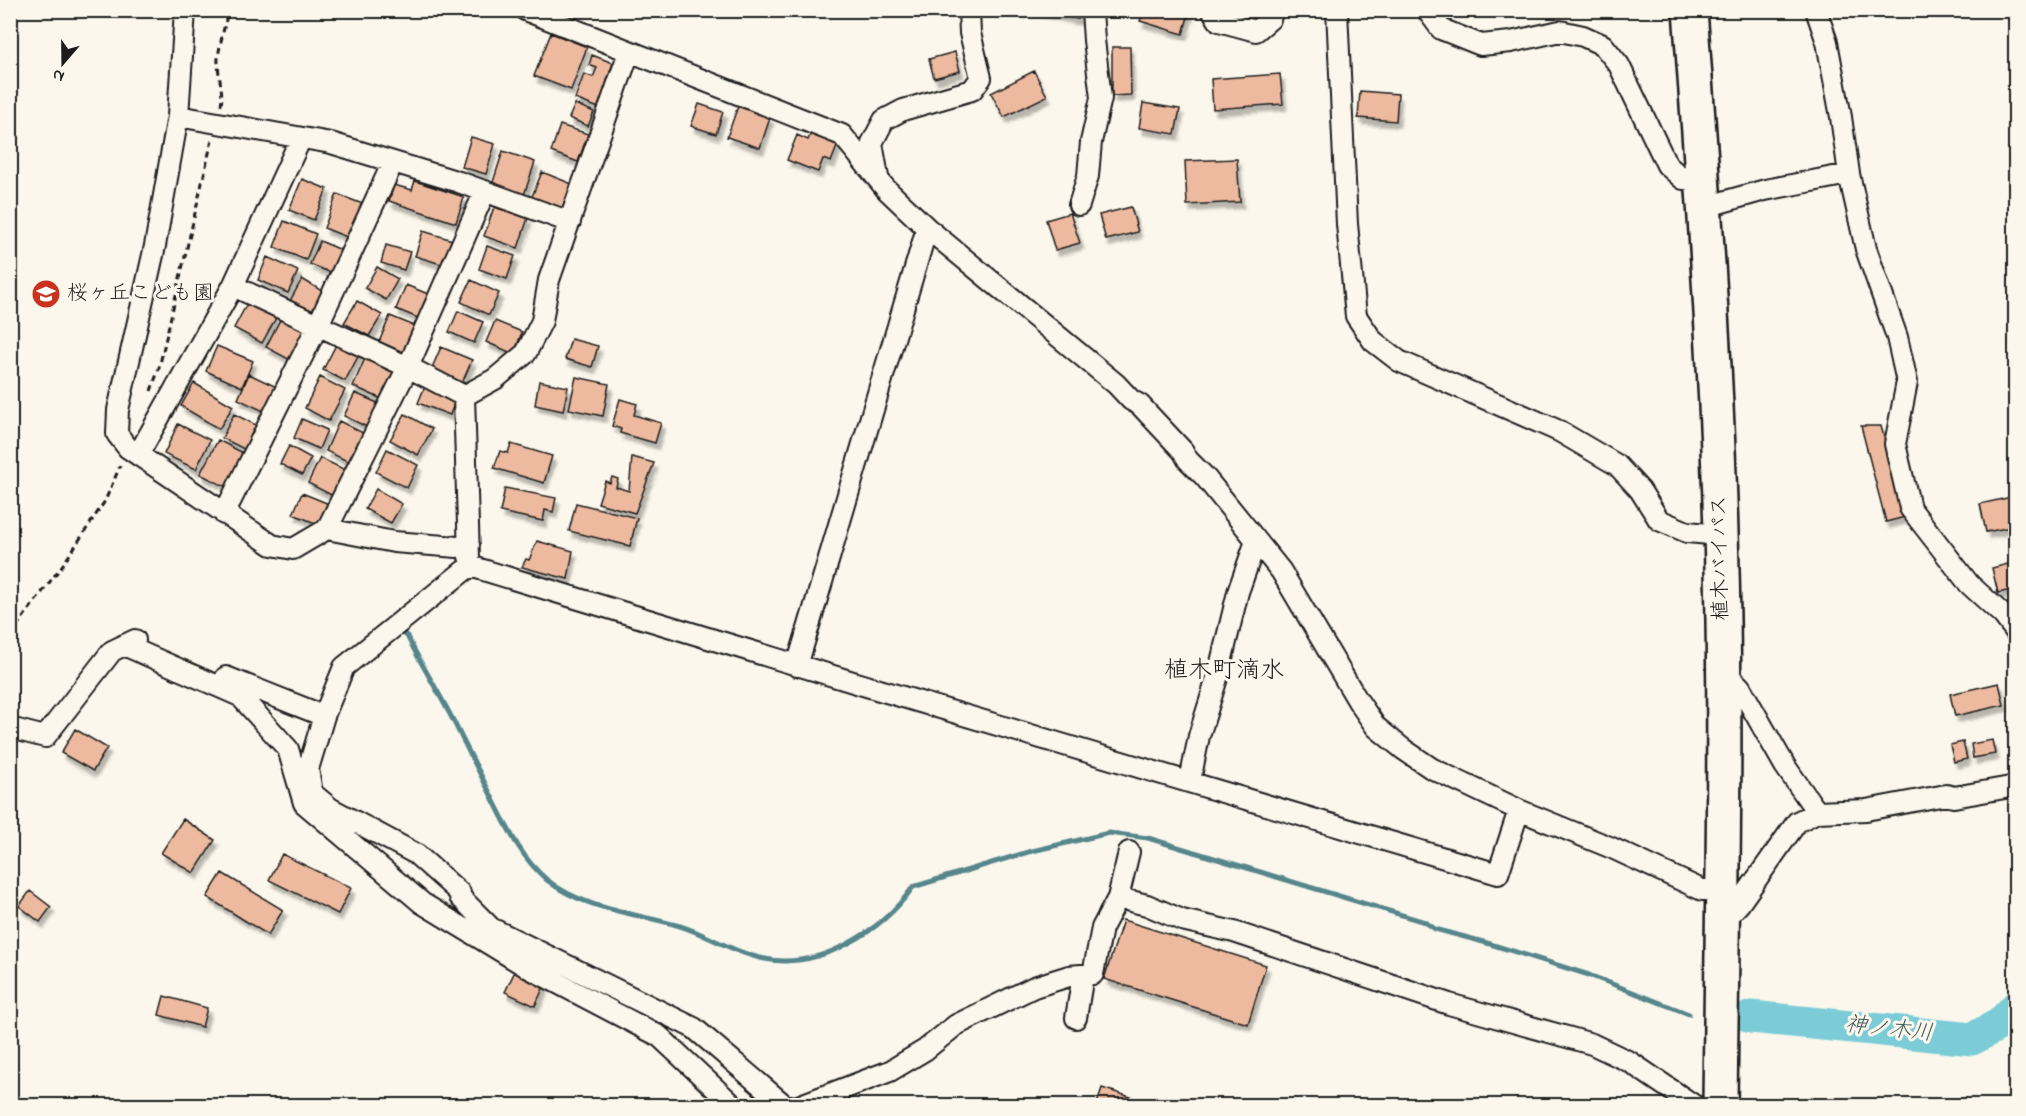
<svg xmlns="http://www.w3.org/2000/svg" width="2026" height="1116" font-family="'Indie Flower','Klee One',sans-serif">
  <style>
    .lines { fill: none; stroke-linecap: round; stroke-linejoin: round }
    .stream { stroke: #56868c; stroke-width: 5 }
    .river { stroke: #7cccd7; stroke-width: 33 }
    .building { fill: #eeba9f; stroke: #1c1c1c; stroke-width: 1.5; filter: url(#shadow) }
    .street-casing { stroke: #1c1c1c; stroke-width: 24 }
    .highway-casing { stroke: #1c1c1c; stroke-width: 38 }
    .path { stroke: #1c1c1c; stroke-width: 3; stroke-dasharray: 6 4.5; stroke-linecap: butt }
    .street { stroke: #fbf7ec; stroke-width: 20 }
    .highway { stroke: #fbf7ec; stroke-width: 33 }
    .labels { text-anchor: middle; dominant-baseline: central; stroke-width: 6; stroke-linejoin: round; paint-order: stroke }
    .poi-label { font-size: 21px; fill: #1c1c1c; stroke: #fbf7ec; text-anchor: start }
    .street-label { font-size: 21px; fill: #1c1c1c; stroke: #fbf7ec }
    .water-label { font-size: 22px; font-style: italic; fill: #3e5a5d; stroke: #fbf7ec }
    .quarter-label { font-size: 24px; fill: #1c1c1c; stroke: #fbf7ec }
  </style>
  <defs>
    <filter id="shadow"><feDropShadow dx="3.5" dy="6" stdDeviation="1.5" flood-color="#0004"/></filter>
  </defs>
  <rect width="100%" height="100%" fill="#fbf7ec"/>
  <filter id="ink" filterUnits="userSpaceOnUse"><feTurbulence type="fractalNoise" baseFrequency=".0167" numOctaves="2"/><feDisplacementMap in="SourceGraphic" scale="12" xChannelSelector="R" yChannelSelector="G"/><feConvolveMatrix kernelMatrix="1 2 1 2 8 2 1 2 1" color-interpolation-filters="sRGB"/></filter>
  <g filter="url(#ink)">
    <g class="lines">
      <path class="stream" d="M398 630 407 636C422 666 440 694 455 724 467 749 480 773 492 797 507 827 521 858 547 880 584 910 636 913 680 926 709 935 734 953 765 959 820 970 882 931 913 887L1028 852 1109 833 1148 838 1425 922 1435 929 1487 943 1589 975 1689 1014"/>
      <path class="river" d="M1751 1017 1972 1039 2000 1024 2016 1007"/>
    </g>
    <path class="building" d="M1035 10H1080L1078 19Z
      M1144 10H1190L1183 34 1140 21Z
      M551 33 587 47 571 90 534 76Z
      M1112 47H1130L1131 95 1112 96Z
      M955 52 960 71 934 78 929 59Z
      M592 55 613 63 607 81 613 84 604 110 575 99 584 74 593 77 597 68 589 65Z
      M1034 71 1047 96 1004 117 991 93Z
      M1280 74 1283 104 1213 109 1211 79Z
      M1360 91 1398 94 1396 121 1358 118Z
      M1143 103 1180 109 1175 134 1139 128Z
      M575 104 594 112 588 126 569 118Z
      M699 104 723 112 716 134 691 126Z
      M738 106 770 118 760 148 727 137Z
      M560 125 588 134 578 162 551 152Z
      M811 133 838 144 831 162 823 159 818 172 787 160 797 135 808 140Z
      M471 137 495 144 486 174 462 167Z
      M503 151 535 162 524 195 492 185Z
      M1237 159 1240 202 1187 205 1185 161Z
      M542 172 572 184 561 211 531 199Z
      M302 179 327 189 314 220 289 210Z
      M415 181 464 197 456 223 389 201 394 185 412 190Z
      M337 194 365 205 352 239 324 228Z
      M494 207 528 218 518 248 484 236Z
      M1131 207 1138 232 1106 240 1099 215Z
      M1070 213 1080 243 1055 250 1046 220Z
      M284 221 316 234 306 260 274 247Z
      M423 231 459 242 451 267 415 256Z
      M320 241 346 252 336 275 310 264Z
      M386 245 410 252 404 270 381 263Z
      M487 246 515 256 507 279 479 269Z
      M267 257 298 271 288 293 258 280Z
      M377 267 398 279 386 300 365 288Z
      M302 279 327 294 315 315 290 301Z
      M471 280 499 293 489 315 461 302Z
      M406 285 428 294 418 318 396 309Z
      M249 300 277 316 262 343 234 328Z
      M357 301 382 315 369 336 344 323Z
      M458 311 483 322 474 343 449 332Z
      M282 316 310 330 294 362 266 347Z
      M390 316 417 327 405 353 379 342Z
      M495 321 522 332 514 354 486 342Z
      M339 339 361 351 345 381 323 370Z
      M571 339 598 346 592 367 565 359Z
      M217 346 253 361 242 387 206 371Z
      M441 347 472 360 462 383 431 370Z
      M366 356 399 371 386 401 353 386Z
      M249 374 279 388 268 413 238 399Z
      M320 377 345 390 329 421 305 408Z
      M576 377 609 384 603 416 569 409Z
      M539 381 568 387 563 411 535 405Z
      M194 383 233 406 219 429 181 406Z
      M425 386 456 398 450 415 418 403Z
      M355 393 382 405 371 429 344 416Z
      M620 399 637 404 634 415 661 423 655 443 620 433 621 429 612 426Z
      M234 414 262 428 250 452 222 438Z
      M405 414 432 429 418 455 390 440Z
      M302 419 327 430 319 449 294 438Z
      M339 421 369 436 356 465 326 451Z
      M178 424 210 440 196 469 164 454Z
      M1861 426H1881L1905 517 1886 522Z
      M218 440 249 456 232 490 200 474Z
      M511 444 552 456 544 483 494 468 500 451 508 453Z
      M289 446 311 458 302 475 280 464Z
      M387 449 418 465 407 488 376 472Z
      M632 457 654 463 635 513 598 503 605 481 610 483 612 477 618 479 616 487 629 491Z
      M320 458 352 473 339 499 308 483Z
      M505 488 556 498 553 512 545 510 543 521 500 512Z
      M376 489 402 504 391 523 365 509Z
      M302 493 329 504 320 525 293 514Z
      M2016 496V526L1986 532 1980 504Z
      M576 503 637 518 630 546 569 531Z
      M537 541 573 551 568 579 522 567 526 559 529 560Z
      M2016 562V589L1998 593 1992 568Z
      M1999 683 2004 705 1955 716 1950 694Z
      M75 729 107 748 93 771 61 753Z
      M1992 740 1995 754 1973 758 1971 744Z
      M1963 742 1967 759 1954 762 1950 745Z
      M183 819 215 840 194 873 161 853Z
      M282 854 351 888 338 914 269 880Z
      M222 873 283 910 268 935 207 897Z
      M30 891 51 907 40 922 19 906Z
      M1123 920 1266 965 1248 1024 1104 979Z
      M515 971 545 984 535 1006 505 992Z
      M164 996 207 1008 202 1027 159 1015Z
      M1102 1088 1153 1104V1106H1096Z"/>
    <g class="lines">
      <g class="street-casing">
        <path id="street" d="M185 10 178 116 155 246 118 410 117 434 128 448 272 545 293 549 327 529 394 542 457 547 469 545
          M525 10 842 135 886 189 927 228 1116 384 1131 400 1140 405 1183 451 1188 460 1205 477 1281 571 1358 701 1376 727 1403 749 1431 768 1519 810 1612 848 1702 890H1722
          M1212 10 1219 21 1256 31 1270 19 1273 10
          M1337 10 1347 224 1356 316 1373 341 1399 361 1559 431 1617 465 1640 490 1659 520 1687 532 1721 535
          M1427 10 1441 29 1481 45 1511 42 1560 31 1583 36 1603 45 1619 65 1667 165 1683 179 1702 180
          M1816 10 1827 42 1841 117 1849 174 1866 249 1897 337 1907 382 1895 444 1910 508 1969 584 2003 615 2016 632
          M178 116 331 143 459 182 570 222
          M878 177 872 143 884 120 903 110 972 90 981 78 970 33 969 10
          M1079 205 1088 176 1091 142 1101 98 1094 40 1092 10
          M1705 207 1765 190 1849 174
          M233 286 408 367 464 396
          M138 455 233 286 301 138
          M224 514 318 325 393 162
          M327 529 408 367 485 191
          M469 557 464 396 495 379 526 353 542 321 549 280 629 52
          M470 566C812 671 1155 772 1498 874L1519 810
          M470 566 344 667 324 716 308 769 312 793 330 808 416 854 460 893V897L491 928 694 1028 783 1104 790 1106
          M124 645 240 696 288 749 304 803 422 903 527 967 659 1036 734 1106
          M797 666 927 228
          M1723 670 1740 687 1785 766 1817 812
          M226 677 324 716
          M10 728 45 737 112 651 135 640
          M1190 781 1199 736 1218 675 1238 592 1256 541
          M1118 898 1129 852
          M1723 921 1739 904 1797 822 1817 812 1866 810 1946 795 1954 797 2016 786
          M1076 1018 1083 975
          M798 1106 890 1071 925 1050 956 1025 1034 987 1069 976 1093 974 1102 928 1118 898 1147 905 1182 920 1234 932 1449 1004 1592 1044 1630 1062 1695 1106"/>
      </g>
      <g class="highway-casing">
        <path id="highway" d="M1690 10C1703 185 1716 358 1721 533 1727 723 1722 915 1720 1106"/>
      </g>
      <path class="path" d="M221 105C224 91 217 73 218 58 220 42 225 26 228 10
        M151 391 159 368 212 140
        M10 635 64 563 105 501 120 466"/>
      <use href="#street" class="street"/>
      <use href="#highway" class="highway"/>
    </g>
  </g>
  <defs>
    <g id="school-disc" transform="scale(1.5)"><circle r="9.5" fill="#c8321e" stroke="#fbf7ec"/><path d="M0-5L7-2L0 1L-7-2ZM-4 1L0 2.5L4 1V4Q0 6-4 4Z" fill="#fff"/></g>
  </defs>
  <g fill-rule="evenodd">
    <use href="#school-disc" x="46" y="294"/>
  </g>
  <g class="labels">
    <g class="poi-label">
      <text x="67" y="294">桜ヶ丘こども園</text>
    </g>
    <g class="street-label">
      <text transform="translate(1721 558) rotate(-91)">植木バイパス</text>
    </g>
    <g class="water-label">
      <text transform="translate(1889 1030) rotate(6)">神ノ木川</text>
    </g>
    <g class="quarter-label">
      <text x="1224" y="671">植木町滴水</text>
    </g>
  </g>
  <rect width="2026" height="1116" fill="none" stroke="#fbf7ec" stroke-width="36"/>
  <rect x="18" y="18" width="1990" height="1080" fill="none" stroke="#1c1c1c" stroke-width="2" filter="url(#ink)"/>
  <g transform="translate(63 63) rotate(200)" stroke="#fbf7ec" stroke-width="4.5" paint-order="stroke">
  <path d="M0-4.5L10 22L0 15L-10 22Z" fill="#1c1c1c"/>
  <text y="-9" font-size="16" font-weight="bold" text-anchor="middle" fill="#1c1c1c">N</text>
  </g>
</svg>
